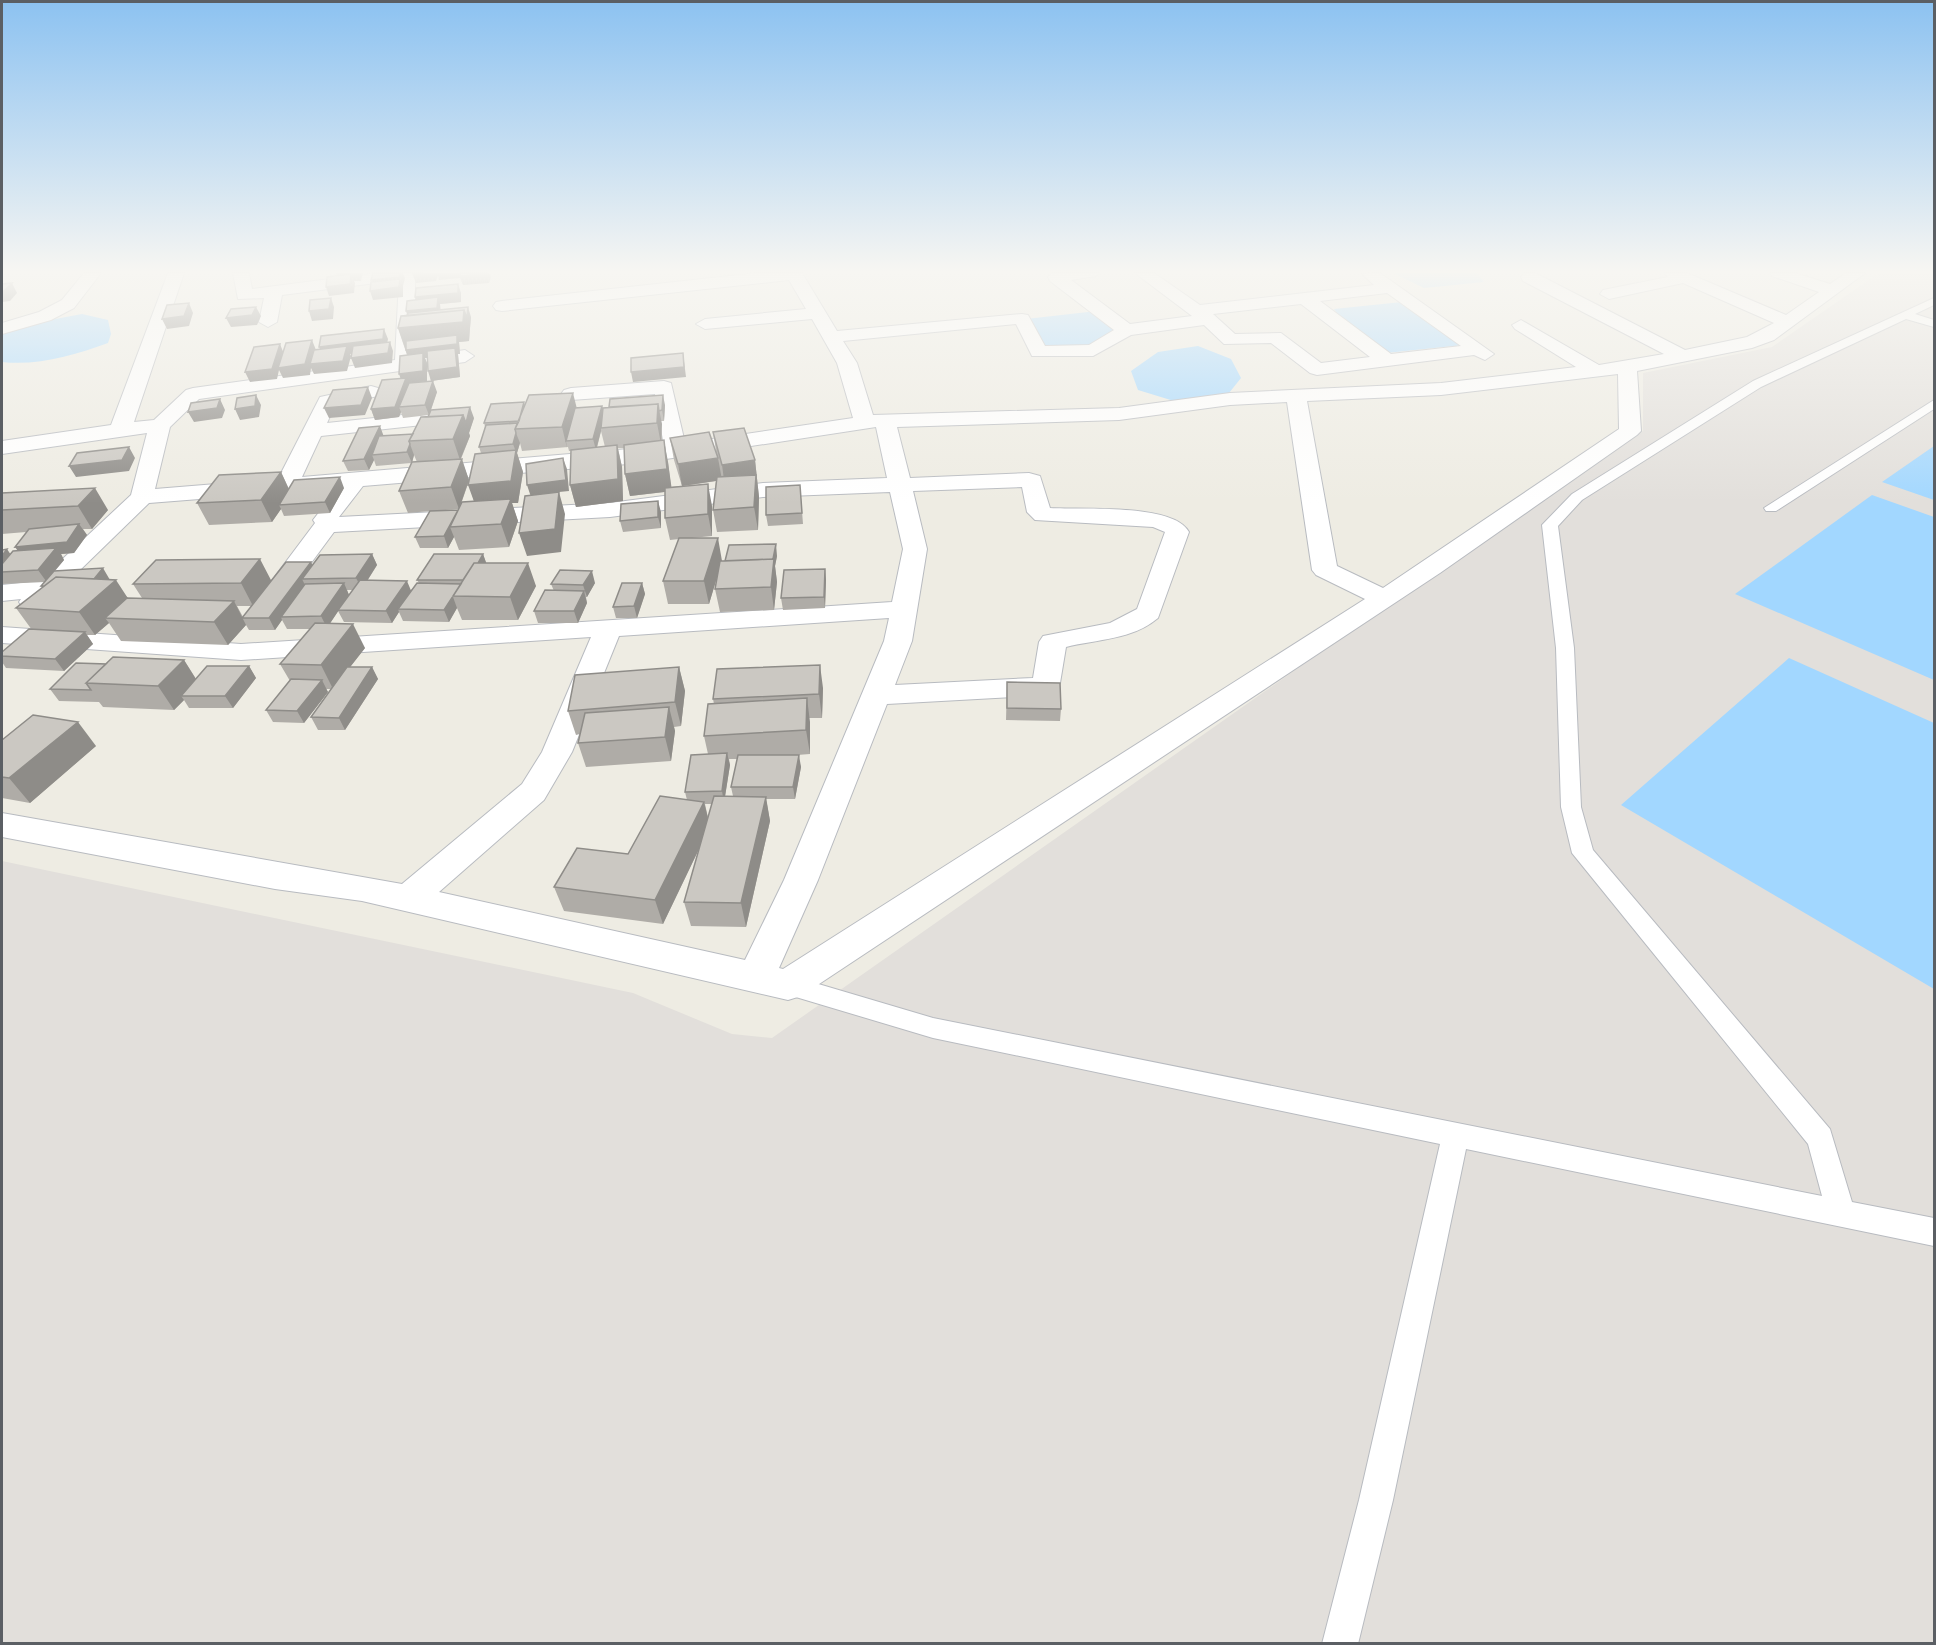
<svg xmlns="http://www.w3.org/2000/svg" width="1936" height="1645" font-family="Overpass,sans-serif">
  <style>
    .industrial { fill: #e2dfdb }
    .water { fill: #a2d7ff }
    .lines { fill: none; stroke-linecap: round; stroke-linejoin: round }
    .service-casing { stroke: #b8bbc0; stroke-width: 2 }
    .minor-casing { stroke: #b8bbc0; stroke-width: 2 }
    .service { fill: #fff; fill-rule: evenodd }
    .minor { fill: #fff; fill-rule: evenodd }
    .wall { fill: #afaca7; fill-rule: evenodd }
    .shaded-wall { fill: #8e8c88 }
    .building { fill: #cbc8c2; stroke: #8e8c88; stroke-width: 1.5 }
  </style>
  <rect width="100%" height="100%" fill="#eeece3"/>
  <path class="industrial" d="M1879 273H1934V1643L2 1644V861L633 993 732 1034 772 1038 1288 675 1643 431V373L1772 347Z"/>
  <path class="water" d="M1393 273H1477L1484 282 1424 288Z
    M1402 302 1463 345 1386 353 1342 320 1334 309Z
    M1097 311 1115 330 1086 348 1046 349 1026 319Z
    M82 314 108 320 111 334 108 343C75 355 38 366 2 362V333L34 323Z
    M1198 346 1231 359 1241 378 1229 393 1174 401 1138 390 1131 371 1158 352Z
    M1934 446V500L1882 482Z
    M1872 495 1934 517V680L1735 594Z
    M1789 658 1934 723V989L1621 805Z"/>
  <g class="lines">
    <g class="service-casing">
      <path id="service" d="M1934 298V305L1915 314 1934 320V327L1906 319 1761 387 1582 500 1558 526 1574 648 1581 807 1593 850 1830 1129 1852 1202 1934 1218V1246L1466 1149 1393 1500 1358 1644H1322L1359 1500 1440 1144 933 1038 779 992 776 985 779 978 788 975 933 1018 1822 1196 1808 1144 1572 853 1561 807 1556 648 1542 525 1572 494 1753 381Z
        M1934 400V409L1776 511H1766L1764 508Z"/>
    </g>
    <g class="minor-casing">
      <path id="minor" d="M84 273H101L74 308 51 320 2 334V323L39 312 62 300Z
        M168 273H184L134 422 154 420 186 390 193 388 395 360 399 280 282 295 277 322 268 327 259 322 264 298 238 299 233 273H249L252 289 376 273H423L415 278V357L465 350 474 356 465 362 199 399 170 427 155 489 278 479 320 397 371 386 378 388 381 392 378 396 335 405 327 423 450 410 457 412 460 416 457 420 450 422 321 436 302 477 664 446 655 394 571 400 564 398 561 394 564 390 571 388 664 381 671 383 685 443 853 418 837 363 812 319 705 329 696 324 705 319 806 309 789 280 502 311 496 310 493 306 496 302 502 301 757 273H802L837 331 1022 314 1028 315 1045 346 1089 345 1114 330 1050 281 1048 277 1052 273H1098L1096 276 1071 280 1130 324 1192 316 1135 273H1154L1200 305 1374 285 1362 274 1380 273 1494 354 1485 360 1474 355 1317 375 1310 373 1271 343 1224 344 1204 325 1131 335 1093 356H1032L1016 324 843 341 857 363 873 415 1119 408 1230 393 1441 383 1576 367 1515 329 1512 325 1521 320 1599 365 1664 354 1523 281 1521 277 1523 273H1535L1685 350 1747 337 1774 323 1683 283 1609 299 1600 294 1603 290 1668 277 1665 273H1687L1786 315 1819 292 1772 276 1770 273H1795L1830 284 1846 273H1865L1774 340 1752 348 1637 371 1641 431 1637 435 1440 573 801 996 788 1000 362 901 275 889 2 837V813L402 884 522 784 542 752 591 637 241 660 2 643V627L241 644 892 602 903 549 890 492 763 497 610 517 334 532 280 605 271 607 262 605 258 599 315 523 313 520 338 488 149 503 41 608 32 610 23 608 19 602 21 599 2 601V585L39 581 131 495 147 433 2 454V441L111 425ZM1387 293 1461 346 1391 354 1320 301ZM1301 304 1370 357 1321 363 1281 333 1235 334 1213 314ZM1618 374 1619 429 1383 588 1337 566 1307 401 1441 395ZM1287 402 1312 570 1316 575 1365 599 783 969 779 968 818 880 887 704 1032 696 1056 689 1060 683 1066 647C1098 639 1132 640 1158 618L1189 532C1174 503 1081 510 1050 508L1040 476 1029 473 910 478 897 427 1119 420 1230 405ZM876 427 887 478 763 483 610 503 339 517 363 486 640 463ZM1022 487 1027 512 1035 520 1153 527 1165 532 1137 609 1110 623 1043 636 1039 642 1033 678 895 685 912 641 927 549 913 491ZM889 618 884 641 784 880 745 960 439 892 544 800 572 752 619 636Z"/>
    </g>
    <use href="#service" class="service"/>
    <use href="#minor" class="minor"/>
  </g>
  <path class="wall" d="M461 293V302L440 304 441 310 471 317 470 328 469 341 459 342 460 354H458L460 377 431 381 427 358H425L427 363V381L415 383 437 392 431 410 474 418 469 433 470 436 461 459 469 480 481 453 479 447 485 427 484 423 525 404 576 408H603L665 405 664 421H661L662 440 668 462 671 487 682 486 674 460 670 438 716 451 713 432 755 460 759 497 758 530 717 532 713 510 716 481 684 486 712 506V536L692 538 722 561 777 556 775 566 777 582 774 610 720 612 715 589 717 577 709 604H668L663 581 679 539 670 540 665 518V492L630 496 625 474 624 448H618L622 467 623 501 576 507 570 485 571 451H569L568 447 522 451 520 443 517 453 523 472 518 503H512L518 521 509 547 459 550 454 537 448 548H420L415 537 430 511 408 513 399 491 411 463 376 466 374 460 369 470 348 471 343 461 384 436 413 434 428 417 429 415 403 418 401 412 399 417 375 420 371 409 400 379 407 355 398 328 407 316ZM601 431 605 447 597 448ZM414 455 417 462H412ZM469 481 474 501 461 504ZM458 509V510L433 511Z
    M281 472 289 489 344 488 330 513 284 516 281 509 272 522 209 525 197 503Z
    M800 485 803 524 768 526 766 515Z
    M2 493 108 510 92 529H83L87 535 74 553 61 554 64 560 55 571 110 580 128 598H142L133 584 271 581 311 562 312 565 372 554 377 565 367 581 411 590 419 583 417 580 483 554 486 563 536 586 518 620H462L457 608 449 622 403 621 399 612 392 623 344 622 338 611 330 623 365 648 350 667H372L378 679 345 730H318L311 717 331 689H326L328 692 304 723 273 722 266 710 290 681 280 664 310 629H287L282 620 275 630H249L246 625 228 645 121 641 109 623 95 635H87L93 644 64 671 6 668 2 662V652L32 630 16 608 42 588 41 586 45 582 2 584V550L10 554 18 551 26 532 2 534ZM347 590H354L349 595ZM237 606H252L243 617Z
    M661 512V528L623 532 620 521Z
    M825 569 826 580 825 608 783 610 781 598Z
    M595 583 587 597H586L587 603 578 623H538L534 611 554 591 551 584Z
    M642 583 645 594 637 618H616L613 607Z
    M184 660 196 679 249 666 256 678 233 708H189L184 700 174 710 103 707 99 702 59 701 50 689 106 664Z
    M679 667 685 691 681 726 674 727 675 731 671 761 586 767 578 743 580 734 576 735 568 711Z
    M1007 682 1061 709 1060 721 1006 720Z
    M823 688 822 718H809L810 754 797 755 801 767 795 799H766L770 821 746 927 691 926 684 902 700 847 663 924 564 911 554 887 628 854 687 800 685 792 708 754 704 736 714 704 713 699ZM729 759H737L731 787 733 796H725L730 765ZM705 804H712L708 818Z
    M2 740 96 746 30 803 2 798Z"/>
  <path class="shaded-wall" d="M336 273H363L361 281H354L355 283 354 293 329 296 326 287 339 283Z
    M401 273H403L405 278 403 286V297L373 300 370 291 375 289 371 280Z
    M412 273H462L461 275 489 273 491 277 489 283 463 285 460 278 439 280 438 275 436 281 416 283Z
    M12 283 17 293 10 301 2 302V292Z
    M458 284 461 293V302L440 304V317L409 321 406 311 418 307 415 297Z
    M331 298 334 307 333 319 312 321 309 311Z
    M189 303 193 313 189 326 167 329 162 319Z
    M256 307 261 316 257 325 231 327 226 318Z
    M468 307 471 317 470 328 469 341 459 342 460 354H458L460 377 431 381 428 371 456 354 425 358 427 363V381L408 384 410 388 399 407 401 412 399 417 375 420 371 409 403 385 399 374 409 360 398 328 464 310Z
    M384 329 388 339 386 349 350 354 351 356 347 371 314 374 311 368 310 375 283 378 279 370 277 379 250 382 245 372 280 344 284 354 312 340 316 350 323 357 319 347Z
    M390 342 393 351 392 363 355 368 351 358Z
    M683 353 686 377 633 382 631 372Z
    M433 381 437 392 429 415 425 405Z
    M368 387 372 398 365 415 329 418 324 408Z
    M573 393 578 413 566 441 567 448 562 427Z
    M256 395 261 405 259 417 240 420 235 409Z
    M663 395 665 405 664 421 662 410Z
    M220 399 225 410 222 418 194 422 188 412Z
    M658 404 662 424 661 444 657 423Z
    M602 406 605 417 601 428V431L596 450 593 439Z
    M470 407 474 418 469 433 470 436 460 460 453 439 463 415Z
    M380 426 384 437 372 455 374 460 369 470 364 459Z
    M516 433 520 443 517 453 523 472 518 503H512L518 521 509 547 501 524 476 507 468 485 516 452 513 444Z
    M664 440 668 462 672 491 630 496 625 474Z
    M410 444 414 455 412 463 407 452Z
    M617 445 622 467 623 501 576 507 570 485Z
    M129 447 135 458 129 471 76 477 69 466Z
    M563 458 567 469 569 491 559 492 565 514 561 552 527 556 519 533 531 497 527 485Z
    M718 458 722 480 682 486 678 464Z
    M462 459 469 480 459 509 451 487Z
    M755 460 759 497 758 530 754 507 725 487 722 465Z
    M281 472 291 494 279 505 281 509 272 522 261 500Z
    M340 477 344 488 330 513 325 502Z
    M708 484 712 506V536L708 514Z
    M95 488 108 510 92 529 78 506Z
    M658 501 661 512V528L658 517Z
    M458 510 450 527 454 537 448 548 444 536Z
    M79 524 87 535 74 553 61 554 64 560 46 581 38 570 23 558 15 547Z
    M718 538 722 561 709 604 704 581Z
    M776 544 777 556 775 566 777 582 774 610 771 587V566Z
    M7 549 15 561 2 572V556Z
    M372 554 377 565 362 589 356 578Z
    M483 554 487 565 468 580Z
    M260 559 272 582 253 606 241 583Z
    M311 562 316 574 302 579 306 587 281 617 282 620 275 630 269 618Z
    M528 563 536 586 518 620 510 597Z
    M103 568 110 580 91 583Z
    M825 569 826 580 825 608 824 597Z
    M592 571 595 583 587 597 583 585Z
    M116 580 131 603 105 618 109 623 95 635 79 612Z
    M407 581 412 593 398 609 399 612 392 623 386 611Z
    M344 583 349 595 327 628 321 616Z
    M642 583 645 594 637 618 634 606Z
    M584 591 587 603 578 623 574 611Z
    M453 597 457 608 449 622 444 610Z
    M234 601 246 625 228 645 214 622Z
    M353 624 365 648 333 689 321 665Z
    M85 632 93 644 64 671 55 659Z
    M184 660 199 684 181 696 184 700 174 710 158 686Z
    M820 665 823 688 822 718 819 694Z
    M249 666 256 678 233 708 225 696Z
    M372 667 378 679 345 730 339 718Z
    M679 667 685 691 681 726 675 702Z
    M322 680 328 692 304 723 297 711Z
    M807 698 810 722V754L806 730Z
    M669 707 675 731 671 761 665 737Z
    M78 722 96 746 30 803 9 778Z
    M727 753 730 765 724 803 722 791Z
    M799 755 801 767 795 799 793 787Z
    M766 797 770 821 746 927 741 903Z
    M704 802 710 826 663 924 655 900Z"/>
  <path class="building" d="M373 273H401L399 277 371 280Z
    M461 273H487L460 276Z
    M351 274 350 284 326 287 327 277Z
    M400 279 399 287 370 291 371 282Z
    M12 283 4 291 2 292V284Z
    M458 284V293L415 297 416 288Z
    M438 297 437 308 406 311 407 301Z
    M331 298 329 309 309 311 310 300Z
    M189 303 184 316 162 319 167 305Z
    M256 307 252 315 226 318 231 309Z
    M468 307 467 318 464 310 407 316 408 313Z
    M464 310 463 322 398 328 401 316Z
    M384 329 383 339 319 347 321 336Z
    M457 335V344L406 350V341Z
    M312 340 305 364 278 368 286 343Z
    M390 342 388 353 351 358 353 346Z
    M280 344 272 369 245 372 254 347Z
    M347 346 343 361 310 364 314 350Z
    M455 348 457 367 428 371 427 351Z
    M423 353V371L399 374 400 356Z
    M683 353 684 367 631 372V358Z
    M406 378 395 407 371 409 382 380Z
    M433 381 425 405 399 407 409 383Z
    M368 387 361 405 324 408 333 390Z
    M573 393 562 427 515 429 529 395Z
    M256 395 255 406 235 409 237 398Z
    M663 395 662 410 659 411 658 404 609 407 610 399Z
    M220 399 217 408 188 412 191 403Z
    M524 402 519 421 484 423 491 404Z
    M658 404 657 423 601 428 603 408Z
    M602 406 593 439 566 441 575 408Z
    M470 407 466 423 463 415 428 417 431 410Z
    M463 415 453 439 409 441 421 417Z
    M518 423 515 429 516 433 513 444 479 447 486 425Z
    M380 426 364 459 343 461 359 428Z
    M744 428 755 460 722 465 713 432Z
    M709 432 718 458 678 464 670 438Z
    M413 434 409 441 410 444 407 452 372 455 379 436Z
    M664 440 667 469 625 474 624 445Z
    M617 445 618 479 570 485 571 450Z
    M129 447 122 460 69 466 77 453Z
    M516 450 511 481 468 485 475 454Z
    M563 458 566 480 527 485 526 464Z
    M462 459 451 487 399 491 412 462Z
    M281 472 261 500 197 503 219 475Z
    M756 475 754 507 713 510 717 477Z
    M340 477 325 502 279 505 294 480Z
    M708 484V514L665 518V488Z
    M800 485 802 513 766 515V487Z
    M95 488 78 506 2 510V493Z
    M559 492 555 529 519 533 525 496Z
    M511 499 501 524 450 527 462 502Z
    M658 501V517L620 521 621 504Z
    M458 510 444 536 415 537 430 511Z
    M79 524 67 542 15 547 29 529Z
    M679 538H718L704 581H663Z
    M776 544 773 559 725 561 729 545Z
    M56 548 38 570 2 572V564L13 551Z
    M7 549 2 556V550Z
    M372 554 356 578 302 579 320 555Z
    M434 554H483L478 563H474L463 580H417Z
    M260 559 241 583 133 584 156 560Z
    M774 559 771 587 715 589 720 561Z
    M286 562H311L269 618H242Z
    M474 563H528L510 597 453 596Z
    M103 568 94 579 56 577 44 586H41L54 571Z
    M825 569 824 597 781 598 784 570Z
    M560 570 592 571 583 585 551 584Z
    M56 577 116 580 79 612 16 608Z
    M360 580 407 581 386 611 338 610Z
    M344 583 321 616 281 617 305 584Z
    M417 583 461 584 444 610 398 609Z
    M622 583H642L634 606 613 607Z
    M545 590 584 591 574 611H534Z
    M127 598 234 601 214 622 105 618Z
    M315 623 353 624 321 665 280 664Z
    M29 629 85 632 55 659 2 656V652Z
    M113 657 184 660 158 686 86 683Z
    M76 663 106 664 86 683 91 690 50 689Z
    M820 665 819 694 713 699 717 669Z
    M207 666H249L225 696H181Z
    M347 667H372L339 718 311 717Z
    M679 667 675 702 568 711 575 675Z
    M291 679 322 680 297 711 266 710Z
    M1007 682 1060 683 1061 709 1007 708Z
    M807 698 806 730 704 736 708 704Z
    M669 707 665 737 578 743 585 713Z
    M33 715 78 722 9 778 2 777V740Z
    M727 753 722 791 685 792 691 755Z
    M738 755H799L793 787H731Z
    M660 796 704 802 655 900 554 887 577 848 628 854Z
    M714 796 766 797 741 903 684 902Z"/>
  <linearGradient id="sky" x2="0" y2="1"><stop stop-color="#8cc2f1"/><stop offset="0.54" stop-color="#f7f6f2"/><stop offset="1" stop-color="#f7f6f2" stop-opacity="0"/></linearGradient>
  <rect width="1936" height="503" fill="url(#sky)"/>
  <rect width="1936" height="1645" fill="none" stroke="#5b5f64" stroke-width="6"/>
</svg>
